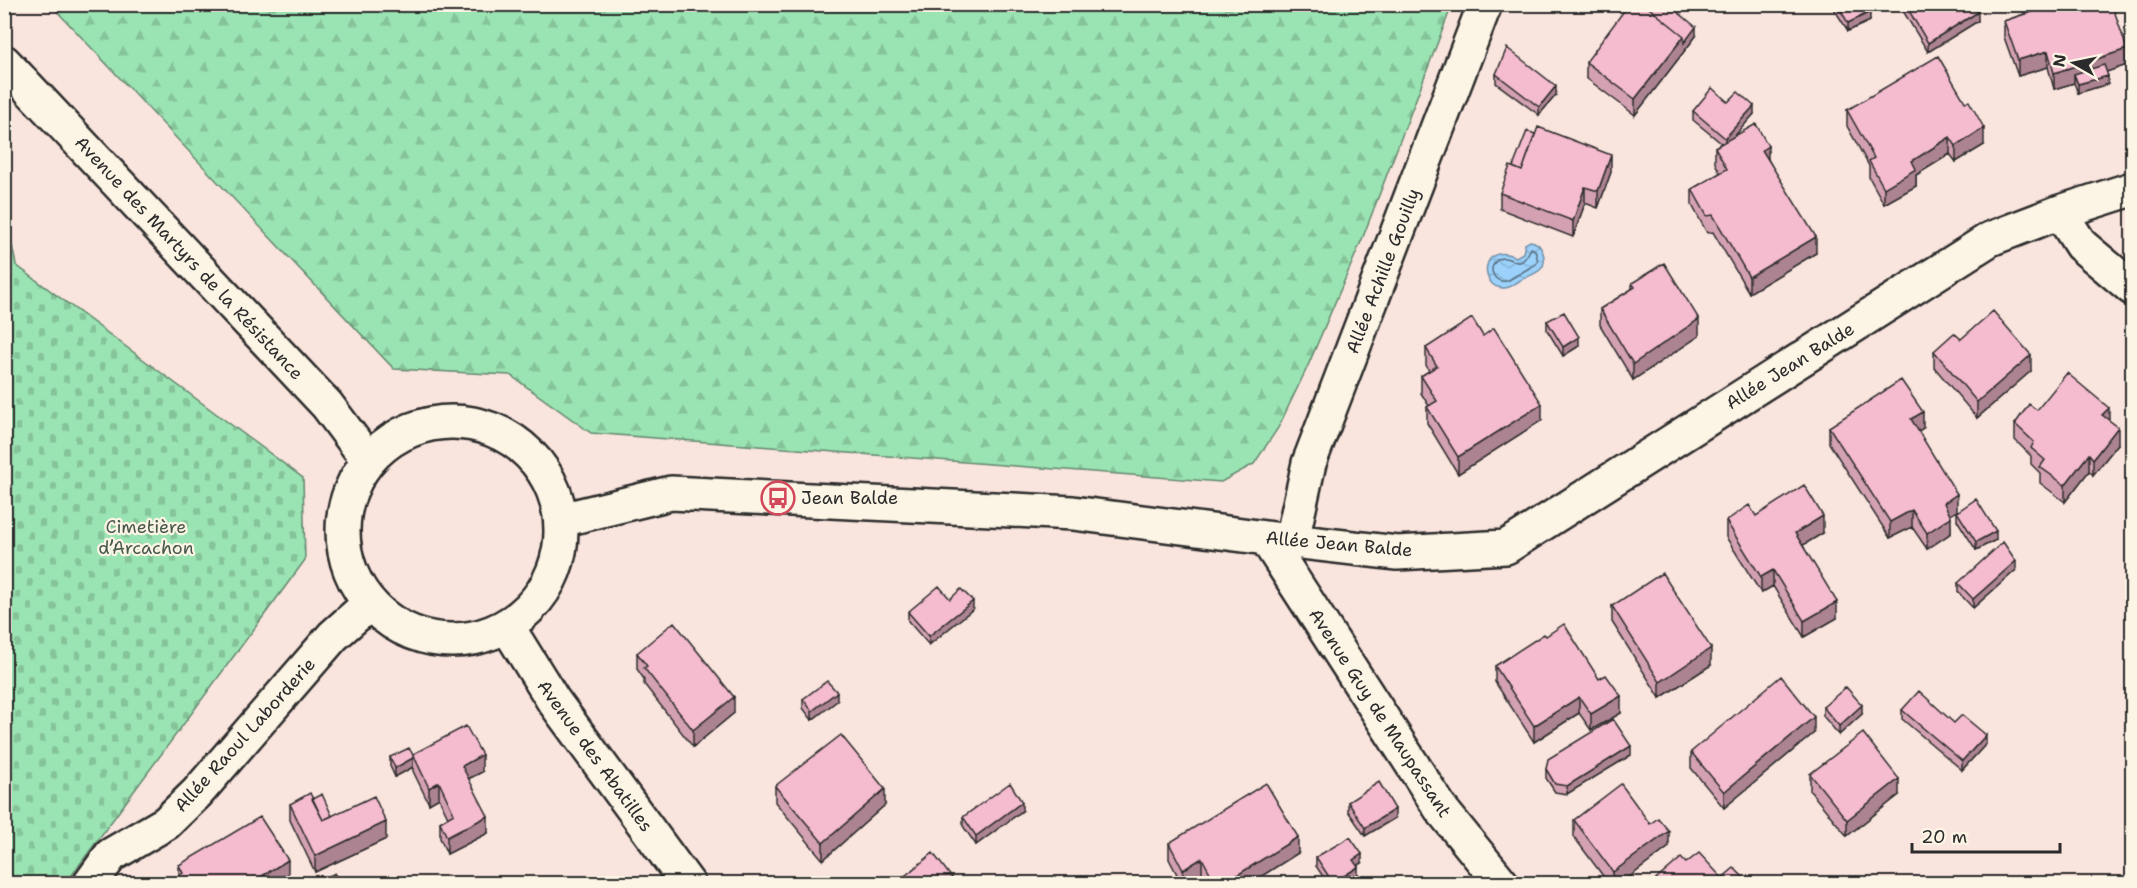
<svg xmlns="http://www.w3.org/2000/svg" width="2137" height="888" font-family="'Shantell Sans',sans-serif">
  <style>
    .forest { fill: url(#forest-firs); stroke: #62876e; stroke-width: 1.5 }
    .cemetery { fill: url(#cemetery-stones); stroke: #62876e; stroke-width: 1.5 }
    .water { fill: url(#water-waves); stroke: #6e8fa7; stroke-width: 1.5 }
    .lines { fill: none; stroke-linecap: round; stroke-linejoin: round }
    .shore { stroke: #586d7e; stroke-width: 1.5 }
    .minor-casing { stroke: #2b2b2b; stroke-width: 38 }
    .minor { stroke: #fcf5e5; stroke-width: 33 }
    .wall { fill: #d3a1b2; stroke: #2b2b2b; stroke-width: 1.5 }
    .shaded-wall { fill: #ac8391; stroke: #2b2b2b; stroke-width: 1.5 }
    .building { fill: #f5bbcf; stroke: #2b2b2b; stroke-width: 1.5 }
    .labels { text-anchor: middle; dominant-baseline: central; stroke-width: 4.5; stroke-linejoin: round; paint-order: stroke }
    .street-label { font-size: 18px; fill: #2b2b2b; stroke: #fcf5e5 }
    .poi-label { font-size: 18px; fill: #2b2b2b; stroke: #fcf5e5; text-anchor: start }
    .park-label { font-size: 18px; fill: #47594d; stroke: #fcf5e5 }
  </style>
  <defs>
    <pattern id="forest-firs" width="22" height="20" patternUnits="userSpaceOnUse" patternTransform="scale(1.5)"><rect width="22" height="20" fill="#9ae3b2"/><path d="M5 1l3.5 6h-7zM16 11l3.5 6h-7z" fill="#85c399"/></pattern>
    <pattern id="cemetery-stones" width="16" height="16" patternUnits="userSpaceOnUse" patternTransform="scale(1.5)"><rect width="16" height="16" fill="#9ae3b2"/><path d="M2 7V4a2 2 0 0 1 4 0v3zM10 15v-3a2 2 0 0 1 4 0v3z" fill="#85c399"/></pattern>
    <pattern id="water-waves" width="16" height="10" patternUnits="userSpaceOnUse" patternTransform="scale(1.5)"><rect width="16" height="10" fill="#9bd1fa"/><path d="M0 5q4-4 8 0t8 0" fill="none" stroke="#86b4d6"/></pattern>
  </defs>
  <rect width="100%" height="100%" fill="#fae4de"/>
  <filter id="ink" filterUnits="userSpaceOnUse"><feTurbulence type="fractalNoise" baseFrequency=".0167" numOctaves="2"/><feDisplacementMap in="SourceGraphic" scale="12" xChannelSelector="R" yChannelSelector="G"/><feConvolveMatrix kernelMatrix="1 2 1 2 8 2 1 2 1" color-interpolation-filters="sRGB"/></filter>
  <g filter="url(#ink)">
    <path class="forest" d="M51 5H1452L1363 237 1307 368 1278 428 1254 464 1221 482 591 433 510 375 394 369Z"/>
    <path class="cemetery" d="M4 225 9 230 16 265 303 478 305 560 66 883H5Z"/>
    <path class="water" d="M1530 241C1543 242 1548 262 1541 269 1536 274 1526 277 1521 280 1515 283 1510 288 1504 288 1478 289 1480 240 1516 257L1523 253 1525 244Z"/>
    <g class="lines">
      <path class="shore" d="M1531 248 1535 250 1538 261 1536 264 1507 281C1493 284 1486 266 1499 259 1513 253 1518 276 1531 248Z"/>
      <g class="minor-casing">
        <path id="minor" d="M4 62 327 405 368 460
          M2060 212 2081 245 2132 288
          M343 531a109 109 0 1 1 218 0a109 109 0 1 1-218 0Z
          M561 520 671 493 1073 513 1266 538 1397 553 1506 547 1990 239 2060 212 2132 189
          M1266 538 1441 809 1502 884
          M1292 540 1309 463 1485 4
          M507 626 553 700 688 884
          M90 884 111 855 166 823 197 793 333 636 370 603"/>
      </g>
      <use href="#minor" class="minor"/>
    </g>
    <path class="wall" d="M1831 4H1865L1870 21 1848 31Z
      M1900 4H1971L1978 21 1928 52 1900 6Z
      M2020 4H2112L2127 65 2106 72 2108 84 2078 93 2074 83 2054 89 2048 67 2018 76 2004 37V21L2024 14Z
      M1696 36 1635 115 1586 78V62Z
      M1496 74 1556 95 1539 115 1496 83Z
      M1728 102 1754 114 1734 136 1768 159 1816 253 1749 293 1713 232 1707 233 1692 205V189L1720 173 1715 163V147L1721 143 1693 120V111Z
      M1847 110 1984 145 1956 162 1950 154 1916 175V186L1884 204 1869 177V166L1847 126Z
      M1513 167 1611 172 1598 208 1585 203 1573 237 1500 209V193Z
      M1632 283 1699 336 1633 380 1600 325V309L1632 289Z
      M1547 321 1579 346 1563 356 1547 330Z
      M1961 339 2031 371 1977 418 1934 367V351Z
      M1426 348 1542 420 1458 474 1427 423V407L1429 406 1421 393V376L1429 371 1426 365Z
      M2037 410 2109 421 2118 444 2093 475 2089 471 2065 502 2040 483V473L2031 464V456L2015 440V424Z
      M1829 427 1923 428 1918 431 1957 511 1950 515 1951 533 1927 549 1912 527 1890 538 1829 443Z
      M1957 512 1996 540 1976 550 1957 520Z
      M1756 516 1823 533 1803 545 1837 618 1804 637 1773 586 1761 593 1726 537V521Z
      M2016 570 1973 608 1958 592V583Z
      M1612 606 1711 665 1660 698 1612 622Z
      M973 609 929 645 908 621V612Z
      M1546 636 1599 679 1621 713 1591 730 1579 713 1534 742 1495 682V666Z
      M637 653 734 713 693 747 644 684V679L637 669Z
      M803 699 837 701 812 720 803 708Z
      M1823 707 1862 714 1839 735 1823 716Z
      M1902 710 1954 723 1986 744 1962 770 1902 719Z
      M1814 733 1724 808 1691 768V752Z
      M413 755 482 772 468 779 488 833 447 854 440 838V822L448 817 439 798 429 804 413 771V767L395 777 390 766V757Z
      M1631 755 1567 794 1555 792 1546 778V769Z
      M1810 774 1899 795 1847 836 1810 791Z
      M775 786 885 805 823 860 775 802Z
      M312 799 332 816 386 839 315 872 290 820V804Z
      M1348 802 1395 818 1365 836 1348 811Z
      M1022 811 976 845 963 826V817Z
      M1574 820 1650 824 1669 847 1620 884H1609L1574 837Z
      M1169 843 1298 853 1249 884H1207L1202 875 1188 884H1182L1169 859Z
      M1316 857 1362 863 1357 866 1358 876 1346 884H1328L1316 866Z
      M179 865 288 877 179 876Z"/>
    <path class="shaded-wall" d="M1870 12V21L1848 31V23Z
      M1978 12V21L1928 52V43Z
      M1696 27V36L1635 115V99L1684 36Z
      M2127 49V65L2077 82 2074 74V83L2054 89V73Z
      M2048 51V67L2018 76V60Z
      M2108 76V84L2078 93V84Z
      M1556 86V95L1539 115V107Z
      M1754 106V114L1725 147V138Z
      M1984 128V145L1956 162V146Z
      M1950 137V154L1916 175V186L1884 204V188L1912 161Z
      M1768 146V162L1762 150Z
      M1611 155V172L1598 208V191Z
      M1585 187V203L1573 237V221Z
      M1816 237V253L1749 293V277Z
      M1699 319V336L1633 380V364Z
      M1579 337V346L1563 356V347Z
      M2031 355V371L1977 418V402Z
      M1542 404V420L1458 474V457Z
      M2109 408V424L2102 415Z
      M1923 412V428L1911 436V419Z
      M2118 427V444L2093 475V459Z
      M2089 454V471L2065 502V485Z
      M1957 494V511L1944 519V503Z
      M1912 510V527L1890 538V522Z
      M1823 516V533L1795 550V533Z
      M1951 517V533L1927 549V533Z
      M1996 531V540L1976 550V542Z
      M2016 561V570L1973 608V599Z
      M1773 570V586L1761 593V577Z
      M973 601V609L929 645V636Z
      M1837 602V618L1804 637V621Z
      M1711 648V665L1660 698V682Z
      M837 692V701L812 720V711Z
      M1621 696V713L1591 730V714Z
      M734 697V713L693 747V730Z
      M1579 697V713L1534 742V726Z
      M1862 705V714L1839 735V726Z
      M1814 717V733L1724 808V792Z
      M1986 735V744L1962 770V761Z
      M1631 746V755L1567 794V786Z
      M482 755V772L462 782V766Z
      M413 758V767L395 777V768Z
      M1899 779V795L1847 836V820Z
      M439 782V798L429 804V788Z
      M885 789V805L823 860V843Z
      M1022 802V811L976 845V836Z
      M1395 809V818L1365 836V828Z
      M488 816V833L447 854V837Z
      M386 822V839L315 872V856Z
      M1669 831V847L1620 884H1613V872Z
      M1298 837V853L1249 884H1223Z
      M1362 854V863L1353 868V860Z
      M1202 858V875L1188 884H1183V870Z
      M288 860V877L277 884H249Z
      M1358 867V876L1346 884H1333V883Z
      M1743 877V884H1734Z
      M952 878V884H944Z"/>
    <path class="building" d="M1629 4H1644L1684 36 1635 99 1586 62Z
      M1644 4H1668L1696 27 1684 43V36Z
      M1837 4H1865L1870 12 1848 23Z
      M1905 4H1971L1978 12 1928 43Z
      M2023 4H2055L2026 14Z
      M2055 4H2112L2127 49 2054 73 2048 51 2018 60 2004 21Z
      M1507 48 1556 86 1539 107 1496 74Z
      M1938 56 1965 102 1969 101 1984 128 1956 146 1950 137 1912 161 1916 169 1884 188 1869 161 1874 158 1847 110Z
      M2104 65 2108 76 2078 84 2074 74Z
      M1712 88 1728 102 1738 92 1754 106 1725 138 1693 111Z
      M1756 124 1768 146 1762 150 1816 237 1749 277 1713 215 1707 216 1692 189 1727 169 1715 147Z
      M1538 127 1611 155 1598 191 1585 187 1573 221 1500 193 1510 166 1522 171Z
      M1527 131 1535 134 1522 171 1513 167Z
      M1664 263 1699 319 1633 364 1600 309 1635 287 1632 283Z
      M1993 311 2031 355 1977 402 1934 351 1954 333 1961 339Z
      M1564 312 1579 337 1563 347 1547 321Z
      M1472 318 1483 336 1494 328 1542 404 1458 457 1427 407 1437 401 1421 376 1437 366 1426 348Z
      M2067 373 2109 408 2102 415 2118 427 2093 459 2089 454 2065 485 2040 467 2045 460 2031 448 2034 442 2015 424 2029 404 2037 410Z
      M1901 380 1923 412 1911 419 1957 494 1944 503 1951 517 1927 533 1912 510 1890 522 1829 427Z
      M1804 485 1823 516 1795 533 1837 602 1804 621 1773 570 1761 577 1726 521 1749 505 1756 516Z
      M1976 499 1996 531 1976 542 1957 512Z
      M2003 542 2016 561 1973 599 1958 583Z
      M1662 573 1711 648 1660 682 1612 606Z
      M939 586 950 599 961 589 973 601 929 636 908 612Z
      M674 622 734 697 693 730 644 668 647 666 637 653Z
      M1564 624 1599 679 1606 675 1621 696 1591 714 1579 697 1534 726 1495 666 1544 634 1546 636Z
      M1781 676 1814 717 1724 792 1691 752Z
      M827 681 837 692 812 711 803 699Z
      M1846 687 1862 705 1839 726 1823 707Z
      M1919 691 1954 723 1962 715 1986 735 1962 761 1902 710Z
      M1613 719 1631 746 1567 786 1555 784 1546 769 1548 759Z
      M466 726 482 755 462 766 488 816 447 837 440 822 454 814 439 782 429 788 413 754Z
      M1863 733 1899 779 1847 820 1810 774Z
      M841 735 885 789 823 843 775 786Z
      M409 748 413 755V758L395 768 390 757Z
      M1379 782 1395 809 1365 828 1348 802Z
      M1010 783 1022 802 976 836 963 817Z
      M1266 783 1298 837 1223 884H1216L1202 858 1183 870 1169 843Z
      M1621 784 1650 824 1658 818 1669 831 1613 872 1574 820Z
      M310 793 323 820 374 796 386 822 315 856 290 804Z
      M322 794 332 816 323 820 312 799Z
      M260 817 288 860 249 884H168L183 873 179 865Z
      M1350 837 1362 854 1353 860 1358 867 1333 883 1316 857Z
      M933 853 952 878 944 884H895Z
      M1699 853 1722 878 1734 868 1743 877 1734 884H1651L1681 858 1686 863Z
      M335 873 340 884H321L319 881Z"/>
  </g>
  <defs>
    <g id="bus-ring" transform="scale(1.725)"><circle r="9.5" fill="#fcf5e5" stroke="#d1495b" stroke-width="1.5"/><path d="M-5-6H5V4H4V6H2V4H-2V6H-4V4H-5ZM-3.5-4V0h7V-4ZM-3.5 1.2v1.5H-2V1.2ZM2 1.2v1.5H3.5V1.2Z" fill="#d1495b"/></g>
  </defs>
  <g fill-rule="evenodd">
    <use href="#bus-ring" x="778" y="498"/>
  </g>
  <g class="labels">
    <g class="street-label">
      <text transform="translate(189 258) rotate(47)">Avenue des Martyrs de la Résistance</text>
      <text transform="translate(1383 271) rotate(-69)">Allée Achille Gouilly</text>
      <text transform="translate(1790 366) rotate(-32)">Allée Jean Balde</text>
      <text transform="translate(1339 544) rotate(5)">Allée Jean Balde</text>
      <text transform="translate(1380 713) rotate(57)">Avenue Guy de Maupassant</text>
      <text transform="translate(245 735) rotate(-48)">Allée Raoul Laborderie</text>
      <text transform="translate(595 756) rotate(54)">Avenue des Abatilles</text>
    </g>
    <g class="poi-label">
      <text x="801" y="498">Jean Balde</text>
    </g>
    <g class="park-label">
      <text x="146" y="527">Cimetière<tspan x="146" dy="21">d’Arcachon</tspan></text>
    </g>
  </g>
  <rect width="2137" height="888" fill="none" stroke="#fcf5e5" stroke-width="24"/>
  <rect x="12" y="12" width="2113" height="864" fill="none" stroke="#2b2b2b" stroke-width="2" filter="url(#ink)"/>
  <g transform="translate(2074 63) rotate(279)" stroke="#fcf5e5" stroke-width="4.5" paint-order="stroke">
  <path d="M0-4.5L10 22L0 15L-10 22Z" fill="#2b2b2b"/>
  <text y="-9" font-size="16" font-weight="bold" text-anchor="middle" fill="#2b2b2b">N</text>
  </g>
  <path d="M1912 843v9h148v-9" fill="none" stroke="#2b2b2b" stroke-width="3"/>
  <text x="1921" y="843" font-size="18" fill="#2b2b2b" stroke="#fcf5e5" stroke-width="4.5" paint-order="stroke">20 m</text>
</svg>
